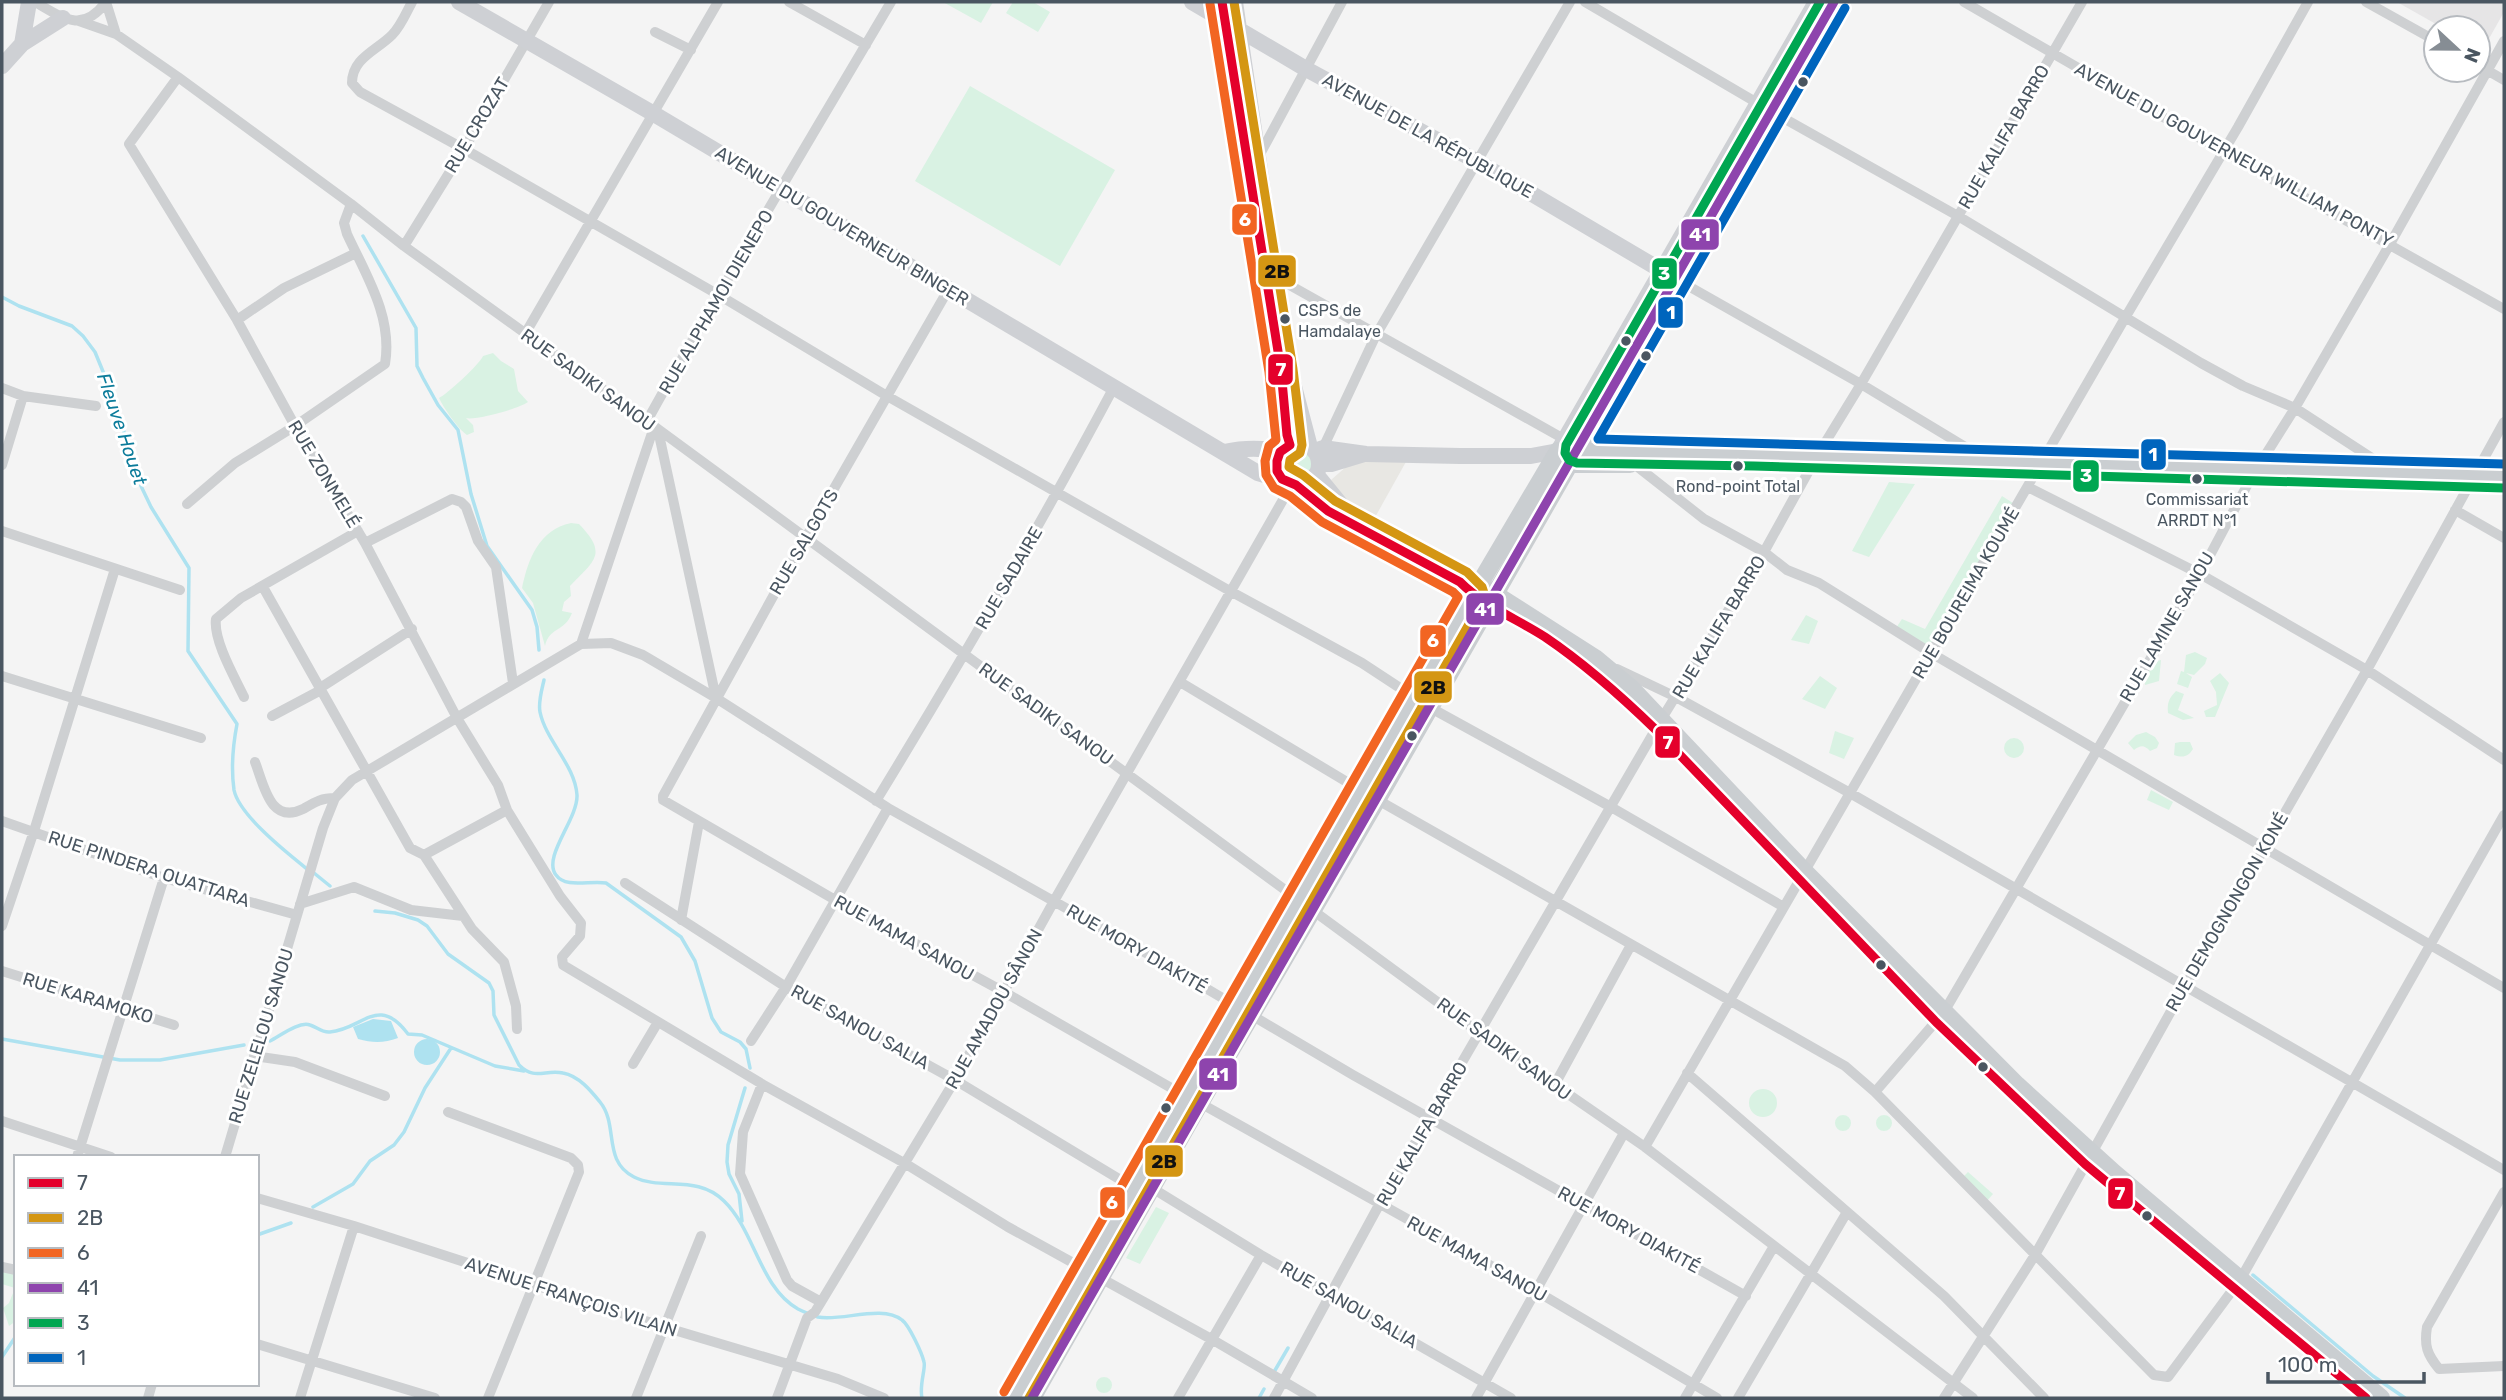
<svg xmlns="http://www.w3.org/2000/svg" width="2506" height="1400" font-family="Rubik,sans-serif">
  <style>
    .commercial { fill: #e8e7e3 }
    .education { fill: #e6e5e6 }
    .green { fill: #d9f2e3 }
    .water { fill: #aee2f0 }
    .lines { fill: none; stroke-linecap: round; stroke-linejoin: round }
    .stream { stroke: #aee2f0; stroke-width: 3.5 }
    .street { stroke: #ced0d2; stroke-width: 10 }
    .secondary { stroke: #ced0d4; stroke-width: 16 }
    .primary { stroke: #caced1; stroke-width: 18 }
    .bus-1-casing { stroke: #fff; stroke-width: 14 }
    .bus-2-casing { stroke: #fff; stroke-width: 14 }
    .bus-3-casing { stroke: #fff; stroke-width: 14 }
    .bus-4-casing { stroke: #fff; stroke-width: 14 }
    .bus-5-casing { stroke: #fff; stroke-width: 14 }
    .bus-6-casing { stroke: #fff; stroke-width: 14 }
    .bus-1 { stroke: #e4002b; stroke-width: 9 }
    .bus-2 { stroke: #d49613; stroke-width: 9 }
    .bus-3 { stroke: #f26522; stroke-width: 9 }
    .bus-4 { stroke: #8e44ad; stroke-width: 9 }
    .bus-5 { stroke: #00a651; stroke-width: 9 }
    .bus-6 { stroke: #0065bd; stroke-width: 9 }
    .bus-dot { fill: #4a5661; stroke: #fff; stroke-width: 2.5 }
    .labels { text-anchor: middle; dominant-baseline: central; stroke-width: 6; stroke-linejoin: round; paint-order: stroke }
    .bus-label { font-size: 16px; fill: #4a5661; stroke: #fff }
    .street-label { font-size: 18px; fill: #4a5661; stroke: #fff }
    .water-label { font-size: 19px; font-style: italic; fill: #0c7c9b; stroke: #fff }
    .line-badge { stroke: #fff; stroke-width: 2.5 }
    .badge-label { font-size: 19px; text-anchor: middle; font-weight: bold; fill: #fff }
    .pale-badge-label { font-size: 19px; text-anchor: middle; font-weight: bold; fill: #111 }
  </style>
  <rect width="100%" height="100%" fill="#f4f4f4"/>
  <path class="commercial" d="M1407 460 1369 528 1354 517 1331 480 1347 466 1367 461Z"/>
  <path class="education" d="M2397 2H2504V12L2482 51 2478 48V28H2443Z"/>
  <path class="green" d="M943 2H993L981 23Z
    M1013 2H1033L1050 12 1038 32 1006 13Z
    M970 86 1115 170 1060 266 915 181Z
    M493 353 501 361 514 369 518 391 528 402C521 408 474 421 466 418L473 425 474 432 467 435C459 430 443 407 439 398 446 395 480 364 483 356Z
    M1283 463a16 16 0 1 1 32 0a16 16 0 1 1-32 0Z
    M1889 482 1915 484 1869 557 1852 551Z
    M2002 496 2016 505 1929 650 1896 628 1902 619 1925 629Z
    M571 523 579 524C608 554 595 560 570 586L571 596 564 602 562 611 572 613C565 632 549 627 545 646L533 603 522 588C528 559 539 530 571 523Z
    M1806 615 1818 621 1809 644 1791 640Z
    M2195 652 2207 658 2205 664 2194 675 2186 673 2192 677 2188 688 2177 684 2181 671 2184 672 2186 655Z
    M2161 660 2159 681 2145 685 2143 665Z
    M2220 673 2229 683 2215 717H2206L2204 711 2217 705 2216 692 2210 681Z
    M1820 676 1837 688 1825 709 1802 699Z
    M2176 691 2184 694 2178 710 2194 718 2183 720 2168 713C2167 703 2169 698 2176 691Z
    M1835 731 1854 738 1844 759 1829 753Z
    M2146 732 2155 737 2159 743 2157 748 2150 751C2144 745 2141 745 2134 750L2128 743 2136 735Z
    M2004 748a10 10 0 1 1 20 0a10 10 0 1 1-20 0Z
    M2180 742H2190L2193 749C2188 757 2183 758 2174 755L2175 743Z
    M2151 790 2173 802 2169 810 2147 800Z
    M1749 1103a14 14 0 1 1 28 0a14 14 0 1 1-28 0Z
    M1835 1123a8 8 0 1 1 16 0a8 8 0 1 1-16 0Z
    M1876 1123a8 8 0 1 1 16 0a8 8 0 1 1-16 0Z
    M1968 1172 1993 1194 1986 1202 1961 1179Z
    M1156 1207 1169 1213 1140 1264 1126 1258Z
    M2 1262 16 1266V1321L9 1326 3 1308 9 1303 15 1288 2 1284Z
    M1096 1385a8 8 0 1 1 16 0a8 8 0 1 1-16 0Z"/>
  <path class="water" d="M373 1019 391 1021 398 1038C384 1043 373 1043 358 1039L353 1027Z
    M414 1052a13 13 0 1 1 26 0a13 13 0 1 1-26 0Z"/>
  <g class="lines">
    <path class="stream" d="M363 236 416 328 417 366 423 378 438 405 458 430 471 494 487 546 532 610 537 627 539 650
      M2 297 19 306 72 326 83 336 95 352 111 391 141 486 151 507 189 568 188 651 237 724C233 745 231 769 234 790 239 815 287 853 307 869
      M544 680C542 689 538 702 540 712 546 741 575 765 577 795 578 819 542 857 556 875 566 889 590 880 606 883L681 937 695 961 712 1018 721 1032 740 1042 746 1049 750 1068
      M314 873 330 886
      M375 911 395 913 418 920 427 926 448 954 489 983 493 991 494 1015 519 1065C535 1081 545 1069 563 1073 579 1076 591 1091 600 1102 619 1125 602 1161 634 1177 662 1191 697 1174 724 1201 755 1231 760 1288 798 1309 804 1312 812 1315 818 1317 841 1322 882 1304 902 1320 909 1325 922 1353 924 1362 926 1368 919 1385 922 1398
      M2 1039 120 1060H160L244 1045
      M270 1041C280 1036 299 1021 310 1025 317 1027 322 1033 330 1032 363 1029 378 994 408 1034L422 1035 495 1066 524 1071
      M313 1207 353 1184 370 1161 394 1145 404 1132 425 1088 451 1048
      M742 1221 739 1194 729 1174 727 1162 728 1145 745 1088
      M257 1235 291 1223
      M2253 1275 2373 1376 2405 1398
      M2 1357 16 1336
      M1274 1372 1288 1348
      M1259 1398 1264 1389"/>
    <path class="street" d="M35 2C63 18 82 34 106 2
      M106 2 116 34
      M412 2C406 13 401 26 392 35 376 51 352 58 352 83L360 92 464 149 717 294 887 396 1230 591 1362 663 1429 707 1611 807 1782 906
      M789 2 866 45
      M1585 2 1771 111 1958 216 2201 363 2243 386 2295 408 2410 483
      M1964 2 2222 151 2504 309
      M2366 2 2436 41
      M79 21 116 34 178 77 351 204 404 246 647 421 1481 1034 1645 1147 1973 1398
      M655 32 691 50
      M2478 65 2504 80
      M178 77 129 144 237 320 295 426 365 543 457 718 498 785 507 810 560 896 581 923 580 936 562 957 563 965 762 1084 906 1164 1008 1227 1213 1340 1312 1398
      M1259 156 1342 2
      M404 246 464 149 549 2
      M1277 278 1564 439
      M1676 279 1861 384 2005 471
      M948 290 797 553 663 796V800L837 901 1004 992 1187 1097
      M237 320 284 288 356 253
      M525 334 718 2
      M2 388 23 396 96 406
      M647 421C725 280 809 141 891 2
      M658 430 716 698
      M1323 448 1376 335 1570 2
      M1631 456 1634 464 1704 519 1764 552 1787 570 1819 583 1931 653 2504 988
      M2 465 23 396
      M2028 487 2200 574 2367 670 2504 760
      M187 504 235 463 295 426 385 364C393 317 366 275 347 234L344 223 351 204
      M2455 510 2504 538
      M2 531 180 590
      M365 543 452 499 461 502 466 507 478 541 496 567 513 683
      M263 587 410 848 424 855 507 810
      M581 644 654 427
      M1617 669 1676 697 1850 793 2504 1170
      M2 676 201 738
      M1180 682 1362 791 1845 1066 1875 1092 2154 1375 2168 1377 2240 1280 2504 815
      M320 688 412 629
      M244 697C235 678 213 640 216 619L241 598 358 531
      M272 716 321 690
      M255 762C264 785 270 825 303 809 315 802 321 798 335 798
      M876 801C959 665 1039 528 1114 387
      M2 821 164 878 297 915
      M424 855 472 929 504 962 516 1006 517 1029
      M625 883 786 987 955 1080 1134 1188
      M300 904 354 887 411 910 463 916
      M681 920 699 822
      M2 926 34 831 115 569
      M2 971 174 1025
      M751 1041 786 987 888 808
      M254 1056 295 1062 385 1096
      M633 1064 658 1022
      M1687 1073 1944 1296 2044 1398
      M762 1084 743 1132 740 1174 787 1280 792 1286 821 1302
      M1554 1086 1631 945
      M1875 1092 1944 1012 2200 574 2251 478 2295 408 2390 244 2504 41
      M1200 1103 1536 1291 1717 1398
      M448 1112 571 1158 578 1165 579 1172 488 1398
      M2 1121 111 1157
      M1645 1147 2125 318 2238 127 2308 2
      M77 1157 164 878
      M225 1157 323 828 335 798 352 780 581 644 611 643 643 655 716 698 888 808 1153 957 1353 1075 1746 1296
      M1152 1188 1261 1255 1511 1398
      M2504 1192 2427 1327C2424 1346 2427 1354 2439 1369L2504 1366
      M257 1198 354 1226 664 1327 838 1379 884 1398
      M2 1267 16 1270
      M257 1344 435 1398
      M148 1398 152 1384
      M300 1398 354 1226
      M636 1398 701 1236
      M777 1398 807 1318 815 1312 955 1080 1054 901 1292 484
      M1178 1398 1261 1255
      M1274 1398 1379 1205 1661 720 1764 552 1817 456 1861 384 2082 2
      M1476 1398 1624 1133
      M1685 1398 1774 1246
      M1738 1398 1847 1212
      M1944 1398 2035 1255 2185 986 2367 670 2504 422"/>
    <path class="secondary" d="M459 2 654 114 1258 473 1287 482
      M1192 2 1306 69 1476 161 1676 279
      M1222 2 1271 311
      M1235 2 1290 371 1310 447
      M22 44 29 2
      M2 66 22 44 63 18
      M1281 374 1287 435 1290 445
      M1277 464a21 21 0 1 1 42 0a21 21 0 1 1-42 0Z
      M1314 451 1323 448 1366 454 1460 456H1531L1558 451 1816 2
      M1577 451 1834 2
      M1224 452C1243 448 1261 447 1280 452
      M1319 464H1331L1364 454
      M1316 474 1342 506 1353 523
      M1296 485 1328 511 1460 582 1473 595"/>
    <path class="primary" d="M1560 464H1630
      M1479 584 1595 658 1631 688 1804 871 2017 1085 2114 1173 2381 1398
      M1015 1398 1473 595 1558 451 1754 454 2504 476
      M1032 1398 1200 1103 1377 800 1577 451"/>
    <g class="bus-1-casing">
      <path id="bus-1" d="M1222 2 1281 370 1287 435 1290 445 1280 452 1277 461V471L1282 479 1296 485 1328 511 1460 582C1484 606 1517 619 1545 637 1585 664 1621 696 1656 730L1936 1022 2085 1164 2366 1398"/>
    </g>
    <g class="bus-2-casing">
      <path id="bus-2" d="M1029 1398 1485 596 1482 587 1467 572 1335 501 1303 475 1289 467 1290 460 1300 453 1302 445 1293 369 1234 2"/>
    </g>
    <g class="bus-3-casing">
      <path id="bus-3" d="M1004 1392 1458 597 1453 592 1322 522 1290 496 1274 488 1266 475 1265 461 1269 446 1276 440 1269 372 1210 4"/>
    </g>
    <g class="bus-4-casing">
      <path id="bus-4" d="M1032 1398 1834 2"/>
    </g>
    <g class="bus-5-casing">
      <path id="bus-5" d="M1820 2 1566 445 1565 453 1569 460 1577 463 1754 466 2504 488"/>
    </g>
    <g class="bus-6-casing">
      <path id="bus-6" d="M1845 8 1598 439 2504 464"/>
    </g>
    <use href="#bus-1" class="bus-1"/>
    <use href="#bus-2" class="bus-2"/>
    <use href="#bus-3" class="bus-3"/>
    <use href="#bus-4" class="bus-4"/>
    <use href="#bus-5" class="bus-5"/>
    <use href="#bus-6" class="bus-6"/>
  </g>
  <g class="bus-dot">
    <circle cx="1803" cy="82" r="6"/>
    <circle cx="1285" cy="319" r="6"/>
    <circle cx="1626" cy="341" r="6"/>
    <circle cx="1646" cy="356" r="6"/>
    <circle cx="1738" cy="466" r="6"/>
    <circle cx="2197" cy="479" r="6"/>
    <circle cx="1412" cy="736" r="6"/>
    <circle cx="1881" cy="965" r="6"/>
    <circle cx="1983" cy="1067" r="6"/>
    <circle cx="1166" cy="1108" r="6"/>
    <circle cx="2147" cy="1216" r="6"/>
  </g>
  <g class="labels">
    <g class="bus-label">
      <text x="1298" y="310" text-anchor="start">CSPS de<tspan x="1298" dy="21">Hamdalaye</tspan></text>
      <text x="1738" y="486">Rond-point Total</text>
      <text x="2197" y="499">Commissariat<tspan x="2197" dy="21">ARRDT N°1</tspan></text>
    </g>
    <g class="street-label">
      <text transform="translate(477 125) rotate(-59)">RUE CROZAT</text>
      <text transform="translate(1428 136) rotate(29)">AVENUE DE LA RÉPUBLIQUE</text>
      <text transform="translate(2004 137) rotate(-60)">RUE KALIFA BARRO</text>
      <text transform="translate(2234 155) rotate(29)">AVENUE DU GOUVERNEUR WILLIAM PONTY</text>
      <text transform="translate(842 226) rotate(31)">AVENUE DU GOUVERNEUR BINGER</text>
      <text transform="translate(716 302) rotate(-60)">RUE ALPHAMOI DIENEPO</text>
      <text transform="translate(588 380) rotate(36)">RUE SADIKI SANOU</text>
      <text transform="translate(324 474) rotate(59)">RUE ZONMELÉ</text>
      <text transform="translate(804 542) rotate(-60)">RUE SALGOTS</text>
      <text transform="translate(1009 578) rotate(-60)">RUE SADAIRE</text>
      <text transform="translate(1966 593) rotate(-60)">RUE BOUREIMA KOUMÉ</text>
      <text transform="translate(1719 627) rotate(-59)">RUE KALIFA BARRO</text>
      <text transform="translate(2167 627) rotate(-60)">RUE LAMINE SANOU</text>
      <text transform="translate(1046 714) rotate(36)">RUE SADIKI SANOU</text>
      <text transform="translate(149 869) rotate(18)">RUE PINDERA OUATTARA</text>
      <text transform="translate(2227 912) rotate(-60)">RUE DEMOGNONGON KONÉ</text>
      <text transform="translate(904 938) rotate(29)">RUE MAMA SANOU</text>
      <text transform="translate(1137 949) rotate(30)">RUE MORY DIAKITÉ</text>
      <text transform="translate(88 998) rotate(17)">RUE KARAMOKO</text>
      <text transform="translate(994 1009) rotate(-61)">RUE AMADOU SÂNON</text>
      <text transform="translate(860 1027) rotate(29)">RUE SANOU SALIA</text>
      <text transform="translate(261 1036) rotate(-73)">RUE ZELELOU SANOU</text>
      <text transform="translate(1504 1049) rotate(36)">RUE SADIKI SANOU</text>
      <text transform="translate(1422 1134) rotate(-60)">RUE KALIFA BARRO</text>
      <text transform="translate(1629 1230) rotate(29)">RUE MORY DIAKITÉ</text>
      <text transform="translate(1477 1259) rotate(29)">RUE MAMA SANOU</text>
      <text transform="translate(571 1297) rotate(18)">AVENUE FRANÇOIS VILAIN</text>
      <text transform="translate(1349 1305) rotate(30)">RUE SANOU SALIA</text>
    </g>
    <g class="water-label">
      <text transform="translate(122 429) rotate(71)">Fleuve Houet</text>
    </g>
  </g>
  <g class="line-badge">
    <rect x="1231" y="203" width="27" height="33" rx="7" fill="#f26522"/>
    <rect x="1680" y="218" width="40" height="33" rx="7" fill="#8e44ad"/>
    <rect x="1257" y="254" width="40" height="34" rx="7" fill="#d49613"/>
    <rect x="1651" y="257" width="27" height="33" rx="7" fill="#00a651"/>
    <rect x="1657" y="296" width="27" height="33" rx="7" fill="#0065bd"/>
    <rect x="1267" y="353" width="27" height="33" rx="7" fill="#e4002b"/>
    <rect x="2140" y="438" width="27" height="33" rx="7" fill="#0065bd"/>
    <rect x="2072" y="459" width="28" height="34" rx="7" fill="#00a651"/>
    <rect x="1465" y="592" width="40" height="34" rx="7" fill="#8e44ad"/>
    <rect x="1419" y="624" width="28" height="34" rx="7" fill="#f26522"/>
    <rect x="1413" y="670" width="40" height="34" rx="7" fill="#d49613"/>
    <rect x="1654" y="725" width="27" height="34" rx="7" fill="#e4002b"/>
    <rect x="1198" y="1057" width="40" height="34" rx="7" fill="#8e44ad"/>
    <rect x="1144" y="1144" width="40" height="34" rx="7" fill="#d49613"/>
    <rect x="2107" y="1177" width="27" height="33" rx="7" fill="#e4002b"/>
    <rect x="1099" y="1186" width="27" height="33" rx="7" fill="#f26522"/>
  </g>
  <g class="badge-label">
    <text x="1245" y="226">6</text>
    <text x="1700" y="241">41</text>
    <text x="1664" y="280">3</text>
    <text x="1671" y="319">1</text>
    <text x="1281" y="376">7</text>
    <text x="2153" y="461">1</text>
    <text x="2086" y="482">3</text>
    <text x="1485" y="616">41</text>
    <text x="1433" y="647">6</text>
    <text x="1668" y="749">7</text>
    <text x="1218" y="1081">41</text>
    <text x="2120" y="1200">7</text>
    <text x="1112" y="1209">6</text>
  </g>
  <g class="pale-badge-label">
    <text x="1277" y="278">2B</text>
    <text x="1433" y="694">2B</text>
    <text x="1164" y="1168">2B</text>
  </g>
  <rect width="2506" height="1400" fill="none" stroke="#4a5661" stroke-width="7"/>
  <rect x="14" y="1155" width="245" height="231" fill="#ffffff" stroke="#b7bbc0" stroke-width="2"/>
  <rect x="28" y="1178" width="35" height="10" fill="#e4002b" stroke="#b7bbc0" stroke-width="2"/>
  <text x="77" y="1190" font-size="21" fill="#4a5661">7</text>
  <rect x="28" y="1213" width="35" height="10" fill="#d49613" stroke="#b7bbc0" stroke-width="2"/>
  <text x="77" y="1225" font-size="21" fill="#4a5661">2B</text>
  <rect x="28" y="1248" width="35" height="10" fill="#f26522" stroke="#b7bbc0" stroke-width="2"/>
  <text x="77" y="1260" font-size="21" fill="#4a5661">6</text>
  <rect x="28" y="1283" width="35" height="10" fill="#8e44ad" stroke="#b7bbc0" stroke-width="2"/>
  <text x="77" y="1295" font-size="21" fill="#4a5661">41</text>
  <rect x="28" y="1318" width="35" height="10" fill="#00a651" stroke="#b7bbc0" stroke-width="2"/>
  <text x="77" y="1330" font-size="21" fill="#4a5661">3</text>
  <rect x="28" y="1353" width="35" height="10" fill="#0065bd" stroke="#b7bbc0" stroke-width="2"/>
  <text x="77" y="1365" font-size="21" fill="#4a5661">1</text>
  <g transform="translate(2457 49) rotate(112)"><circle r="33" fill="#ffffff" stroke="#b7bbc0" stroke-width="2"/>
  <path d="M0-5L12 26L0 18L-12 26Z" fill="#868d94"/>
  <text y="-10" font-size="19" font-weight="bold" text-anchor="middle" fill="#4a5661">N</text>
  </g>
  <path d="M2268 1372v10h156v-10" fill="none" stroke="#4a5661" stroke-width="3.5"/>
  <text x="2278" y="1372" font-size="21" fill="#4a5661" stroke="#ffffff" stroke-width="5" paint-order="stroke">100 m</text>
</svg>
